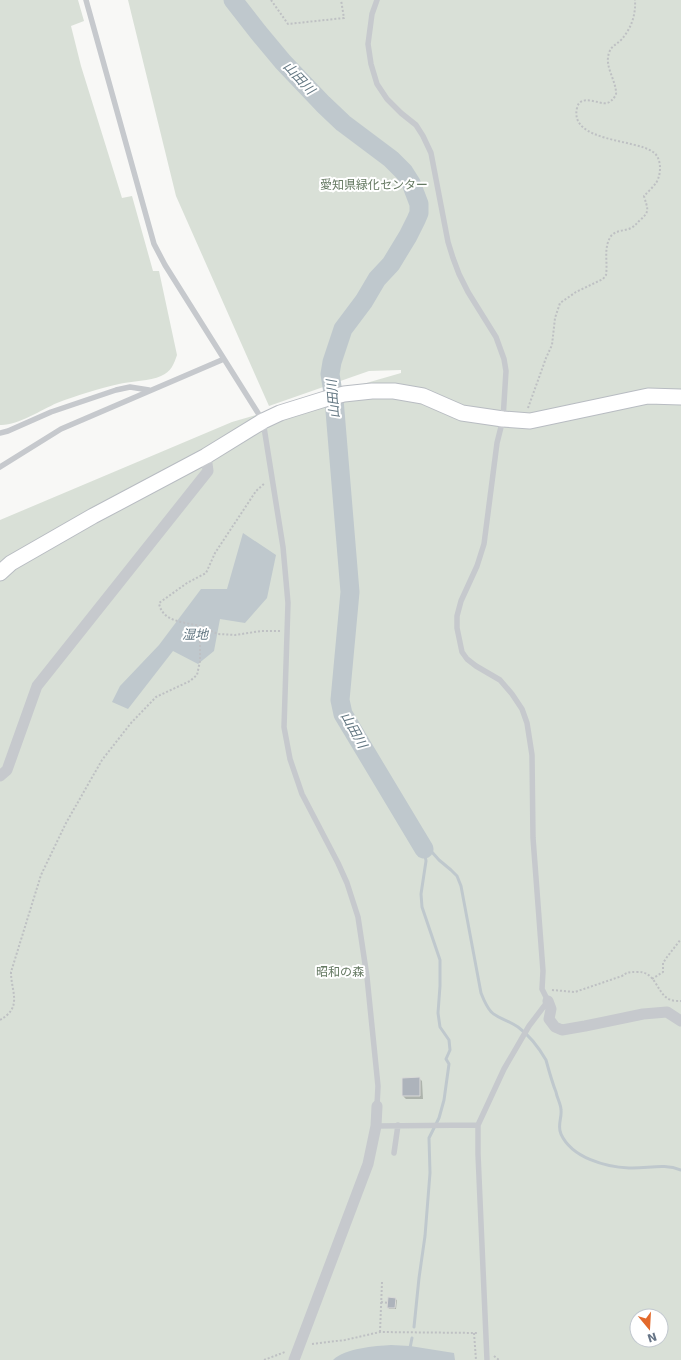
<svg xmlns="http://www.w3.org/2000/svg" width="681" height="1360" font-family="'DejaVu Sans','Noto Sans JP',sans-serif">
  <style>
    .green { fill: #d9e0d7; fill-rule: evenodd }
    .water { fill: #bfc8cd }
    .shadow { fill: #0003 }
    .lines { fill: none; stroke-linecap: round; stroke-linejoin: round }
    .stream { stroke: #bfc8cd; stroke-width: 3 }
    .river { stroke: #bfc8cd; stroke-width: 19 }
    .building { fill: #adb3bb; stroke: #dadad8 }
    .secondary-casing { stroke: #b8bcc2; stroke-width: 17 }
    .path { stroke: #bec0c3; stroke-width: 2; stroke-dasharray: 2 2; stroke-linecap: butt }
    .lane { stroke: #c6c9cd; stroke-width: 5.5 }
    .street { stroke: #c6c9cd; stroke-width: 11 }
    .secondary { stroke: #fff; stroke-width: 15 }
    .labels { text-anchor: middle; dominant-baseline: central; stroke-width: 4; stroke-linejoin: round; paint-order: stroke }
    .park-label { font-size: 12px; fill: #657962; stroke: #fff }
    .water-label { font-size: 13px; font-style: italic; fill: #637782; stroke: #fff }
  </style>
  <rect width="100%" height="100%" fill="#f8f8f6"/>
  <path class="green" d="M0 0H78L84 21 71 26 81 66 122 198 132 196 153 271H159L177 355C174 364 171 372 161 376 150 381 132 381 119 384 100 388 75 396 57 403 41 410 17 426 0 425Z
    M128 0H681V1360H0V520L232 422 401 373V370L369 371 269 406 176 196ZM637 1316H661V1340H637Z"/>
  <path class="water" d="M243 533 276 555 267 598 245 623 220 619 214 651 198 664 173 651 128 709 112 702 120 686 159 645 201 589H227Z
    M391 1345 410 1346 454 1353 455 1360H333C345 1348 375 1346 391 1345Z"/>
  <path class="shadow" d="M419 1078 422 1081 423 1099H406L403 1096Z
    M395 1299 397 1300 396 1309H389L388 1307Z"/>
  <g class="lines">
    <path class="stream" d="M414 1327 419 1278 425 1236 430 1173 429 1138 439 1118 444 1100 449 1064 446 1059 450 1050 449 1040 440 1027 438 1013 440 986V960L422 907 421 894 426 861 424 849 431 851 439 860 451 870 457 876 461 886 481 993C492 1021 496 1013 518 1027 529 1035 539 1048 546 1060 549 1071 552 1082 556 1092 557 1098 561 1104 561 1110 562 1118 557 1126 561 1134 572 1158 606 1167 629 1168 647 1169 664 1163 681 1170
      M410 1348 412 1338"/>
    <path class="river" d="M233 0 258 32 283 62 323 104 343 123 391 159 404 172 411 183 419 204V213L416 220 408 236 391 264 377 279 364 301 343 329 332 362 330 374 334 399 350 592 340 700 343 714 424 849"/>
  </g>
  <path class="building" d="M420 1077V1096H402V1078Z
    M388 1297 396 1298 395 1308H387Z"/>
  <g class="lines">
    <g class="secondary-casing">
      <path id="secondary" d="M0 573 11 563 93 516 206 456 263 421 280 413 325 399 344 394 372 391H394L423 396 462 413 503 419 530 421 648 396 681 397"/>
    </g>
    <path class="path" d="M271 0 288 24 344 18 341 0
      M528 408 546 358 552 345 555 318 560 303 576 292 603 279 606 275C608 262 603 248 611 236 616 230 625 231 631 228 635 226 637 223 640 220 651 211 647 208 644 196 648 192 653 187 656 183 659 178 660 173 660 168 660 162 658 155 653 152 636 139 569 142 577 108 580 93 600 105 607 103 611 102 613 99 616 95 617 81 604 67 609 53 611 46 616 45 621 40 631 29 636 15 635 0
      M200 626 218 634 235 635 261 631H280
      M652 979 663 972V963L667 957 681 939
      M552 990 575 992 622 976C627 972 630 972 636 972 657 970 656 995 671 1000 674 1001 678 1001 681 1001
      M0 1020C23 1007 11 992 11 972L41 875 66 823 102 760 131 723 156 697 190 681 197 675 200 661V626C184 622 162 622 159 603L187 583 206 573 215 553 256 491 265 483
      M381 1302 388 1303
      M380 1332 382 1282
      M474 1333 476 1360
      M312 1344 345 1340 380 1332 478 1333
      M494 1356 499 1360
      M264 1360 285 1352"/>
    <path class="lane" d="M86 0 154 244 165 265 263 421 283 547 288 603 284 727 290 759 302 794 338 863 347 883 358 917 367 977 378 1086 377 1106
      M377 0 372 14 368 44 371 64 377 84 387 99 401 113 416 125 423 136 431 153 448 242 453 258 459 274 468 292 496 337 504 359 506 371 503 419 497 443 484 544 477 566 461 601 457 616V628L462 652 467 659 476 666 500 680 512 694 522 709 527 723 532 755 533 838 543 971 542 989 548 1001 529 1026 504 1069 478 1125V1154L487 1360
      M0 433 8 431 51 412 116 390 130 387 149 390
      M0 467 61 429 224 359
      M376 1126 478 1125
      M394 1153 398 1125"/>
    <path class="street" d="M0 776 7 770 37 686 208 471 206 456
      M548 1001 551 1009 549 1019 555 1027 562 1030 585 1026 643 1014 667 1012 681 1021
      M294 1360 368 1164 376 1126 377 1106"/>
    <use href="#secondary" class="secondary"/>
  </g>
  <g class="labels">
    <g class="park-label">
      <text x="374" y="185">愛知県緑化センター</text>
      <text x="340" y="972">昭和の森</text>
    </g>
    <g class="water-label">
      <text transform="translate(299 78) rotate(47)">山田川</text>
      <text transform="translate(333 399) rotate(-95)">山田川</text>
      <text x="195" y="634">湿地</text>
      <text transform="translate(354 730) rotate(61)">山田川</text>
    </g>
  </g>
  <g transform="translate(649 1328) rotate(162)"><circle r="19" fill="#ffffff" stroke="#c2c8cf"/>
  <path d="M0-3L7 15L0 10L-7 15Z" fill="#e3692b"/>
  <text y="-6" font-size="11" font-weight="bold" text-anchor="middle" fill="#677587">N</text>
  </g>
</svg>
